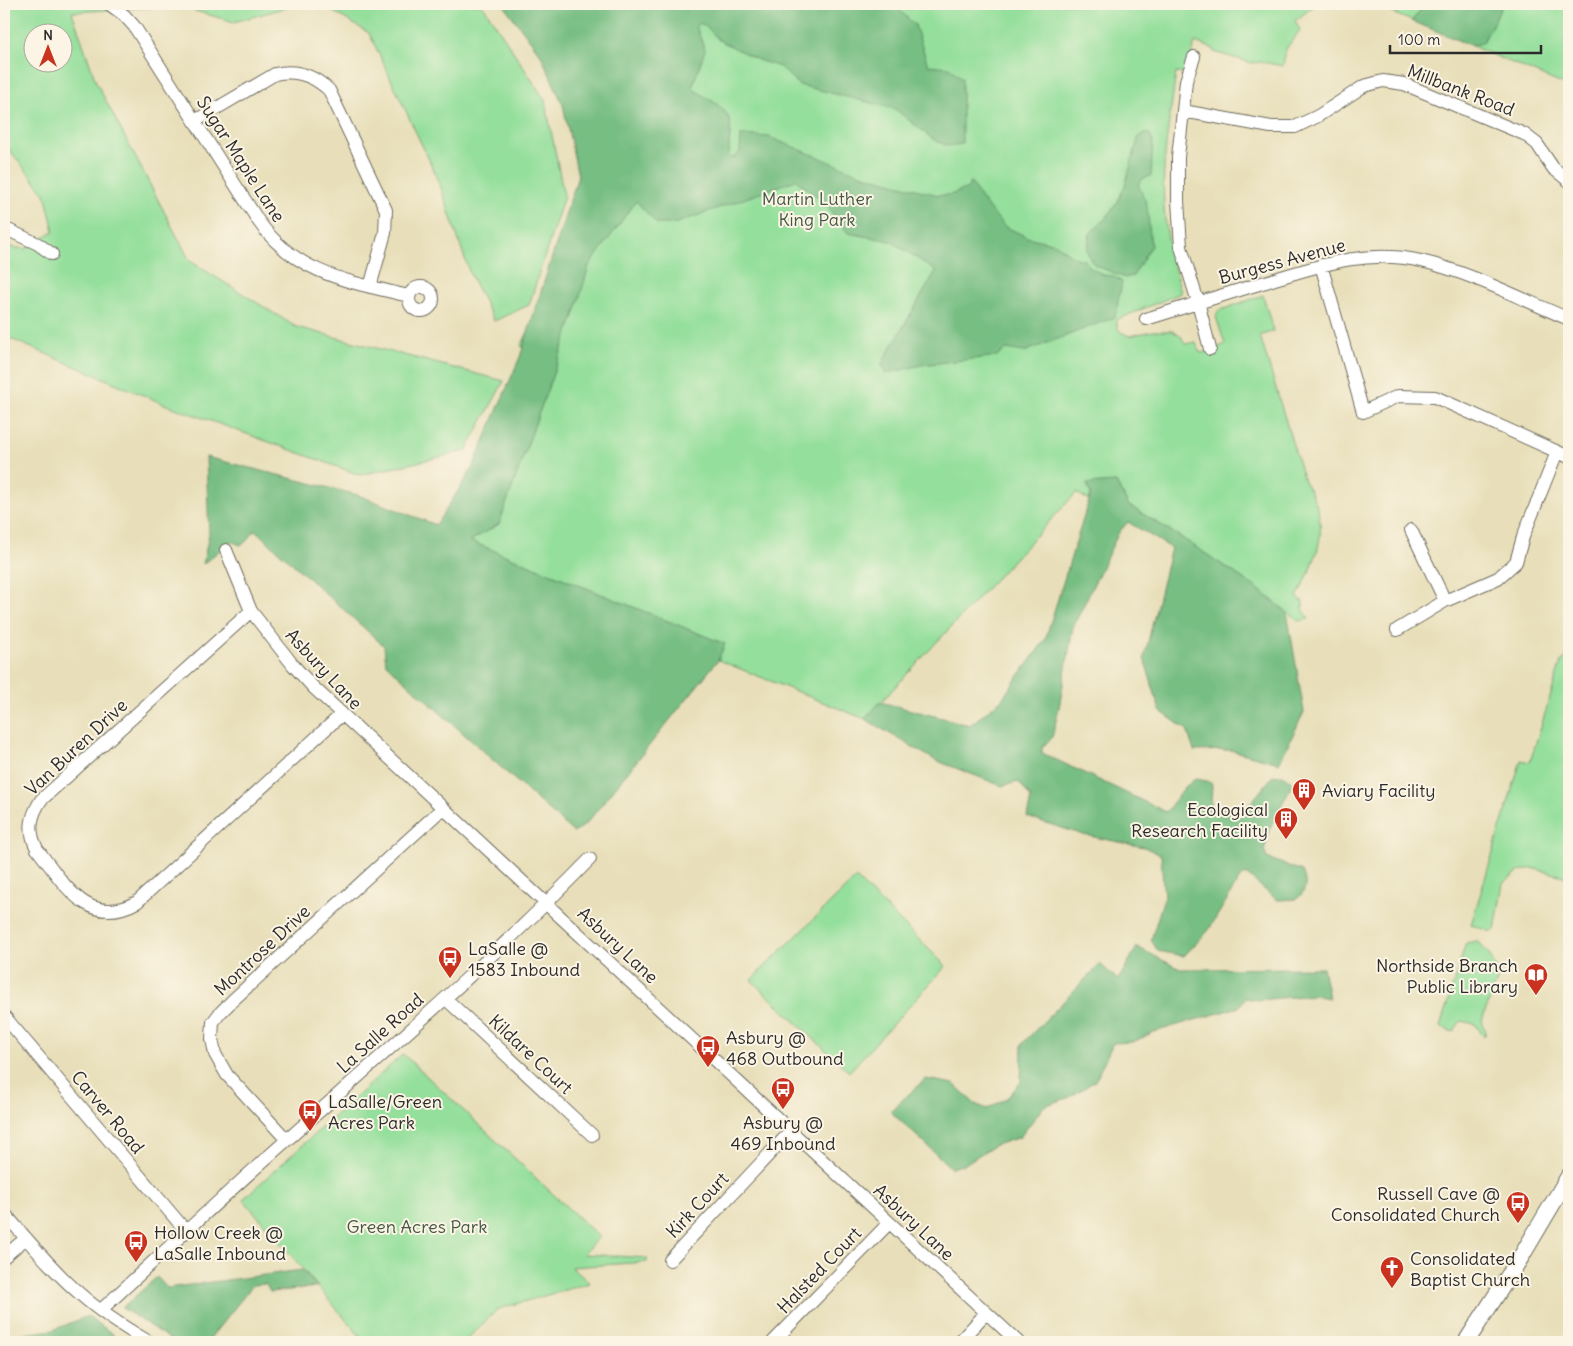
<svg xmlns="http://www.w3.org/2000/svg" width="1573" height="1346" font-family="Delius,sans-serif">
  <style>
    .green { fill: #94df9b; stroke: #608563; fill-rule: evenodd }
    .forest { fill: #77be83; stroke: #517457 }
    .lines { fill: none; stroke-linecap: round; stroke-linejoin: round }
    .minor-casing { stroke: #6d6a5d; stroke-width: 14 }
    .major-casing { stroke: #6d6a5d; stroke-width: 18 }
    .minor { stroke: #fff; stroke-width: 12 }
    .major { stroke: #fff; stroke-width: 16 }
    .labels { text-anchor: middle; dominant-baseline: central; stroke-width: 4; stroke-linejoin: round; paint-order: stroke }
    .street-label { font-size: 18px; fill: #2b2b2b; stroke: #fcf5e5 }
    .park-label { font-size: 18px; fill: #455847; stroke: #fcf5e5 }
    .poi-label { font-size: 18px; fill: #2b2b2b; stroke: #fcf5e5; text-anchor: start }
  </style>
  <rect width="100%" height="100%" fill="#fcf5e5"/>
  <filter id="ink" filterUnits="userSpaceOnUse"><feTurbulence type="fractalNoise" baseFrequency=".02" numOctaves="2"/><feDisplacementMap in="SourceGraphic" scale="10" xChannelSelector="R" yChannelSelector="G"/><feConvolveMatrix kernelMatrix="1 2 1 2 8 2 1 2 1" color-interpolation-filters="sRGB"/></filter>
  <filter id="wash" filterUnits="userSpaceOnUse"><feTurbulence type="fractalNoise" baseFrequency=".0096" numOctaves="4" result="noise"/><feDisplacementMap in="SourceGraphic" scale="20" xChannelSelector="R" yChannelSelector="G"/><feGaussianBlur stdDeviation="1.12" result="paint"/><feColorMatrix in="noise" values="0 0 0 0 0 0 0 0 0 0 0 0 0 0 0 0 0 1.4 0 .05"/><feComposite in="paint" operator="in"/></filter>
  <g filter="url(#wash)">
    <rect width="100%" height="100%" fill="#e8dfba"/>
    <path class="green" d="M4 4H299L234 22 178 6 72 12 96 82 190 261 296 327 504 381 466 451 360 475 164 404 4 336V246L25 249 54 231 45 194 4 143ZM32 32H62V62H32Z
      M320 4H482L545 100 564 196 529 305 494 321 470 274 438 179 369 33Z
      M688 4H1316L1295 21 1300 30 1286 49 1283 66 1262 62 1252 63 1214 52V49L1195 42 1187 74 1176 73C1170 117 1161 162 1164 207 1166 236 1174 265 1181 293L1116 320 1119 331 1129 336 1153 331H1172L1181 336 1185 344 1196 342 1200 353 1211 351 1225 344 1216 317 1218 311 1263 295 1273 331 1260 336 1304 481C1333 524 1319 555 1297 597L1303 601V609L1309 619 1299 621 1254 586 1182 538 1128 505 1116 482 1087 485 1091 494 1089 500 1076 493 865 719 718 660 724 644 470 541 499 524 557 362 521 346Z
      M1370 4H1425L1412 21Z
      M1503 4H1569V87L1472 46 1483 42Z
      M1569 655V876L1567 877 1532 868 1520 871 1503 883 1495 930 1492 932 1471 925 1521 760 1530 762 1561 662Z
      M856 878 946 966 849 1072 751 980Z
      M1477 941 1489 954 1499 975 1482 1020 1486 1032 1484 1037 1475 1024 1461 1021 1453 1032 1440 1027 1466 943Z
      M403 1054 599 1237 583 1254 647 1258V1262L571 1267 590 1283 498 1309 464 1342H365L243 1199Z"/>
    <path class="forest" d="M503 4H893L915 25 928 65 949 67 962 78V144L948 146 934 140 895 109 799 85 780 67 758 60 719 40 708 28 699 23 696 26 705 50 692 88C704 97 727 106 730 122 732 133 727 145 730 157L733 158 740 152 741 135 769 137 860 174 938 195H950L968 188 970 181 982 200 1004 226 1027 237 1056 244 1075 258 1084 260 1093 269 1103 275 1113 276 1122 282 1115 317 1024 352 1006 349 998 356 921 365 885 374 882 363 936 271 891 241 848 233 823 201 796 180 674 224H657L636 201 589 266 575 313 499 524 470 541 725 644 718 660 586 824 574 833 386 664 384 646 255 530 247 541 240 545 231 541 203 564 209 534 206 457 358 495 436 525 472 469 520 357 578 176 563 105 541 55Z
      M1425 4H1503L1483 42 1472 46 1412 21Z
      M1145 134H1150L1153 142 1151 176 1142 179 1138 184 1147 205 1151 246 1133 276 1125 278 1095 265 1090 259 1087 250 1090 233 1107 217 1118 201 1125 185 1139 136Z
      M1116 482 1128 505 1182 538 1254 586 1287 612 1304 712 1279 763 1230 750 1194 751 1187 730 1160 711 1144 658 1171 548 1128 522 1119 532 1073 627 1059 708 1052 738 1042 747V753L1166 812 1184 788 1195 779 1207 781 1212 784 1211 807 1243 812 1273 776 1283 775 1293 783 1273 821 1264 850 1267 858 1302 871C1307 883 1307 890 1297 899L1277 900 1246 874 1240 878 1208 931 1184 956 1158 951 1151 940 1164 898 1161 855 1144 847 1084 835 1027 817 1031 798 1019 782 1002 786 935 760 865 719 880 702 970 725 1001 700 1045 640 1091 494 1087 484Z
      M1137 947 1180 969 1323 968 1329 998 1313 995 1259 1000 1245 998 1239 1007 1154 1032 1133 1042 1113 1043 1095 1081 1070 1097 1044 1106 1020 1137 993 1146 965 1164 951 1168 890 1111 926 1079 954 1084 975 1104 987 1109 1007 1098 1021 1082 1022 1044 1100 964 1118 980Z
      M302 1270 317 1287 270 1292 266 1284 253 1285 207 1342H175L122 1308 157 1277 167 1288Z
      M88 1316 114 1335 96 1342H4L9 1336 53 1330Z"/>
  </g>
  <g filter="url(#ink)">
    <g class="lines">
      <g class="minor-casing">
        <path id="minor" d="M109 4 124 15 134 26 259 222C296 274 350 282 409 296
          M1194 57 1186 81 1183 111 1178 157V200L1181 247 1198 302 1210 349
          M1183 111 1271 127H1295L1318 116 1364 86 1383 81 1404 84 1524 134 1537 144 1553 168 1569 181
          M195 121 275 74C296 69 313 75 329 90L386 210 385 233 370 287
          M4 228 38 244 52 254
          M1321 265 1363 412 1398 396 1435 397 1569 457
          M409 299a12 12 0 1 1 24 0a12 12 0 1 1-24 0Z
          M1146 319C1184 307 1223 295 1262 283 1316 267 1364 248 1421 261 1472 273 1521 299 1569 319
          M1411 530 1445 601
          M226 550 251 611 293 665 313 687 1018 1342
          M251 611 41 800C30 817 28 831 37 849 64 883 87 929 137 902L342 714
          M1397 630 1445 601 1498 578 1516 562 1523 537 1557 452
          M446 999 592 1135
          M4 1016 186 1231
          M287 1140 227 1075 215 1054 212 1039 213 1022 220 1013 233 1000 443 808
          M4 1213C28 1240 52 1270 80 1294 101 1313 125 1328 149 1342
          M4 1257 26 1238
          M670 1260 791 1131
          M101 1310C163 1253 224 1195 288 1139 390 1048 494 958 590 859
          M773 1342 889 1223
          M959 1342 986 1313"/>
      </g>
      <g class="major-casing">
        <path id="major" d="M1466 1342 1521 1257 1569 1176"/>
      </g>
      <use href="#minor" class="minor"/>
      <use href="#major" class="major"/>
    </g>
  </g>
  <defs>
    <g id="building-pin" transform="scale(1.25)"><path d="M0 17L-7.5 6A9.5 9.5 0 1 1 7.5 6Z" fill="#c8321e" stroke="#fcf5e5"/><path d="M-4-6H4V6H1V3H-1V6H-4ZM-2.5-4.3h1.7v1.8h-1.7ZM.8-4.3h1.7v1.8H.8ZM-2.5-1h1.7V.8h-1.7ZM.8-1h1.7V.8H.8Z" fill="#fff"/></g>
    <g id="bus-pin" transform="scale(1.25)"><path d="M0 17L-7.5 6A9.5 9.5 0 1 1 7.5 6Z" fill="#c8321e" stroke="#fcf5e5"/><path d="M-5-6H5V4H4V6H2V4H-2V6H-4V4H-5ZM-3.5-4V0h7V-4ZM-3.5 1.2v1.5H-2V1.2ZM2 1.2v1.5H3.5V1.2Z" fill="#fff"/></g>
    <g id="library-pin" transform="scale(1.25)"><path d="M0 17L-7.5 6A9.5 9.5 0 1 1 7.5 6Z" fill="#c8321e" stroke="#fcf5e5"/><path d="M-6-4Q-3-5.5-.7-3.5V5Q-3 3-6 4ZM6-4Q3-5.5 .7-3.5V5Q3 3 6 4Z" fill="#fff"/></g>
    <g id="church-pin" transform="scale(1.25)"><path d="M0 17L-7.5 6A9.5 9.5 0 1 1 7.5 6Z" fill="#c8321e" stroke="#fcf5e5"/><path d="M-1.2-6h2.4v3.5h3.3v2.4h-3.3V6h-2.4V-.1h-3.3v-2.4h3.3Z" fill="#fff"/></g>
  </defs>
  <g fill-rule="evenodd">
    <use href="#building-pin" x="1304" y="790"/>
    <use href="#building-pin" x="1286" y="819"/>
    <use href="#bus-pin" x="450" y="958"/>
    <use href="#library-pin" x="1536" y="975"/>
    <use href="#bus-pin" x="708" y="1047"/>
    <use href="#bus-pin" x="783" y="1089"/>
    <use href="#bus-pin" x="310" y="1111"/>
    <use href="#bus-pin" x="1518" y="1203"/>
    <use href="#bus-pin" x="136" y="1242"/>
    <use href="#church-pin" x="1392" y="1268"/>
  </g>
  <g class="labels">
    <g class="street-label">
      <text transform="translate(1461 90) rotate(21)">Millbank Road</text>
      <text transform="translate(241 159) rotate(57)">Sugar Maple Lane</text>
      <text transform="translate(1282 261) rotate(-15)">Burgess Avenue</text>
      <text transform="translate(324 669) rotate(47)">Asbury Lane</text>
      <text transform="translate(76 747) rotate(-43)">Van Buren Drive</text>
      <text transform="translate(618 945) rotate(43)">Asbury Lane</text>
      <text transform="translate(262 950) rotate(-43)">Montrose Drive</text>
      <text transform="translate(380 1033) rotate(-42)">La Salle Road</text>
      <text transform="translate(531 1054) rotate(43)">Kildare Court</text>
      <text transform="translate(108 1112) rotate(50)">Carver Road</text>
      <text transform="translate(697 1205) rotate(-47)">Kirk Court</text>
      <text transform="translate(914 1222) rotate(43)">Asbury Lane</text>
      <text transform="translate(819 1270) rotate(-46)">Halsted Court</text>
    </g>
    <g class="park-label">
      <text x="817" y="198">Martin Luther<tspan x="817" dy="21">King Park</tspan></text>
      <text x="417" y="1226">Green Acres Park</text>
    </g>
    <g class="poi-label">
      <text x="1322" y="790">Aviary Facility</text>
      <text x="1268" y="809" text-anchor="end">Ecological<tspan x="1268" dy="21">Research Facility</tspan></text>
      <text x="468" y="948">LaSalle @<tspan x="468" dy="21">1583 Inbound</tspan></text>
      <text x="1518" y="965" text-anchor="end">Northside Branch<tspan x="1518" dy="21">Public Library</tspan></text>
      <text x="726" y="1037">Asbury @<tspan x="726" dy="21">468 Outbound</tspan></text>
      <text x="328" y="1101">LaSalle/Green<tspan x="328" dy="21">Acres Park</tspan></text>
      <text x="783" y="1122" text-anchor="middle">Asbury @<tspan x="783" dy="21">469 Inbound</tspan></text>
      <text x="1500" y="1193" text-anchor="end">Russell Cave @<tspan x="1500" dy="21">Consolidated Church</tspan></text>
      <text x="154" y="1232">Hollow Creek @<tspan x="154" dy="21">LaSalle Inbound</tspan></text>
      <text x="1410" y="1258">Consolidated<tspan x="1410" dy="21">Baptist Church</tspan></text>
    </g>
  </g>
  <rect width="1573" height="1346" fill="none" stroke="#fcf5e5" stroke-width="20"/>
  <g transform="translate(48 48)"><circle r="24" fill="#fcf5e5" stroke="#a8a49b"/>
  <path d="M0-4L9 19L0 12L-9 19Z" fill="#c8321e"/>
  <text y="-8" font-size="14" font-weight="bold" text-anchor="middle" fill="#2b2b2b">N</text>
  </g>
  <path d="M1390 45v8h151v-8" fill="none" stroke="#2b2b2b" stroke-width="2.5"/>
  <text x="1398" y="45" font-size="15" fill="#2b2b2b" stroke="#fcf5e5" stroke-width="4" paint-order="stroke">100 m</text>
</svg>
